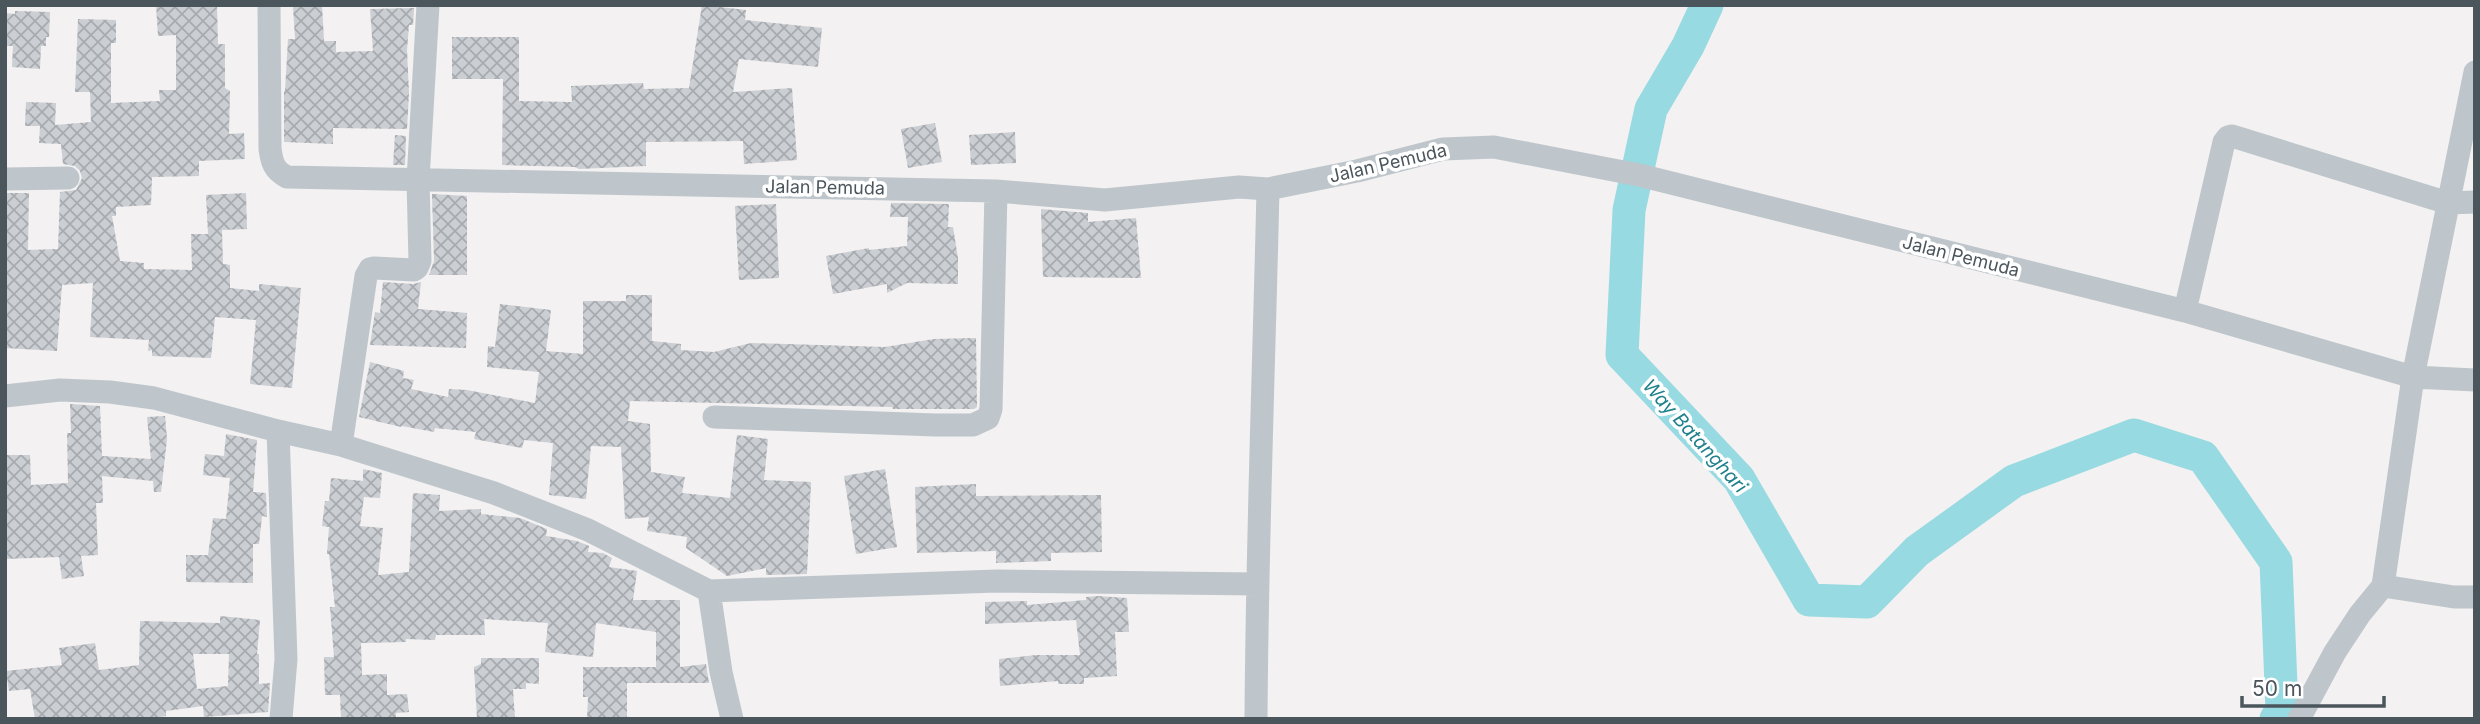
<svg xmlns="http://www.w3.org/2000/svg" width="2480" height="724" font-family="Inter,sans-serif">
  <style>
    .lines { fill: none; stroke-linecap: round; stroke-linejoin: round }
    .river { stroke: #98dae1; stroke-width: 33 }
    .building { fill: url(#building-cross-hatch); fill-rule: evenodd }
    .street { stroke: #bec6cb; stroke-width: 23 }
    .labels { text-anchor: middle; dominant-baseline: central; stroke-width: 7; stroke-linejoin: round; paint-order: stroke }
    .street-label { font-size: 18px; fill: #4b555c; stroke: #fff }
    .water-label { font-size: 19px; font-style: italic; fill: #1e818c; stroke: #fff }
  </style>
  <defs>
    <pattern id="building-cross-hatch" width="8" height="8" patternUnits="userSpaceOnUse" patternTransform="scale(1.75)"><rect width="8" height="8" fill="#cbced2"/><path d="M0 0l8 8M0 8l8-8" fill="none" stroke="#a7aaae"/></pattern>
  </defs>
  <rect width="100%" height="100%" fill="#f3f1f1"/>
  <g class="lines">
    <path class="river" d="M1707 5 1688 46 1651 109 1629 210 1622 355 1739 479 1809 600 1867 602 1917 551 2014 481 2134 435 2203 457 2276 562 2282 710 2276 719"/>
  </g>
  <path class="building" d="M156 5H217L218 44H225V88L230 91 229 134 244 133 245 159 199 161V176L152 177 151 205 116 207V216H112L120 261 144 263V269L192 270 191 234H208L206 195 246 193 247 229 222 230 223 264 230 265V288L259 291V284L301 288 292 388 250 384 256 320 215 317 211 358 152 356V350L148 351 149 340 90 337 93 283 62 285 57 351 5 348V193H29L28 250 58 249 60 192 76 190 82 178 80 171 75 166 63 164 61 144 39 143 40 126H25L26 102 56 103 55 125 91 122 90 92H75L78 19 116 20V43H111V103L160 101 159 90H176V35L158 36Z
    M322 5 324 41H336V52L373 51 370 9 414 8 413 25H409L407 50 409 93 407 129 333 128V144L284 142V91H285L288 39H295L293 7Z
    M702 5 746 10 745 20 822 28 818 67 739 59 733 92 792 88 797 160 744 164 743 141 646 142V166L579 169 575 167 502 165 503 79H452V37H519V101L572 102 571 86 643 83 644 89 689 88Z
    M15 11 50 12 49 37H46V46H41L40 69 12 67 13 46H5V13L15 14Z
    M935 123 942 162 908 168 901 129Z
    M1015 132 1016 163 971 165 969 135Z
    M395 135 406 136 405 165H393Z
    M432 194 467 196V275H429L434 261Z
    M891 203 949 204 948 227H953L958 258V284L907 283 887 293V284L833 294 826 256 869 248V250L907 246 908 217H890Z
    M776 204 779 278 739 280 735 206Z
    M1041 209 1088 213V222L1136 218 1141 278 1043 277Z
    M383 282 413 284 421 282 418 309 467 313 466 348 370 345 375 312 380 313Z
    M626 295H652V341L681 344V350L714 352 751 343 885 347 934 339 976 338 977 407 974 409H893L892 407 630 401 628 421 650 424 651 472 685 477 682 493 730 498 737 435 768 439 764 480 811 482 807 574 766 575V568L727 576 686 548 687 537 647 531 649 517 625 519 621 447 591 446 586 499 549 495 553 443 524 440 522 448 474 439 476 432 435 428 434 432 402 426 401 427 359 417 370 362 404 371 403 378 414 380 411 389 448 397 449 389 467 390 535 403 539 372 487 367 488 346 495 347 500 304 551 310 546 351 583 354V301H626Z
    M70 404 100 406 102 456 151 459 147 417 165 416 167 439 161 492H154L153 481 102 476 103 503H96L98 555 81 556 84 576 62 579 59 557 5 559V455H30L31 485 68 483 67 433H71Z
    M226 434 257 440 253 492 266 493 267 517 262 516 259 544H253V583L186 582V555H208L213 518 226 519 230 478 203 475 205 454 224 456Z
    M363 469 382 473 380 498 364 497 360 526 383 528 378 575 409 572 413 493 440 495 439 511 481 509V514L520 518 547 529 546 536 577 541 589 546 588 552 603 553 612 558 609 567 637 571 633 600H680V667L706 664 709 683H627V719H587L588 697H583V667H656V632L596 623 593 657 545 652 548 623 484 619 485 635H436L435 640 406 639V642L361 643 362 675 387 674V695L407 694 409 712 396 713V719H341L340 695H325L324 657H334L330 607H335L329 554H327L329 527 322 526 325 501H329L331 478 363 481Z
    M885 469 897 547 856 554 844 476Z
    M976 484V496L1101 495 1102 552 1051 553V561L996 563V551L917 553 915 487Z
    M1098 596 1127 598 1129 632H1115L1117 676 1084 678V684H1058V681L1000 686 999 659 1036 655H1080L1076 620 985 624V602L1027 601V605L1086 600V597Z
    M220 616 260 620 257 654H259V684L270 683 268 712 204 717 203 706 166 711V716L146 719 145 717 124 719H35L30 689 9 691 6 671 62 665 59 648 95 643 99 670 139 665 140 621 220 623ZM193 654H229L228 686 197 689Z
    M481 658H539V684L526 683V689H513L515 719H477L474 667 481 664Z"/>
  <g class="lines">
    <path class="street" d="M269 5 270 149C272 163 274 170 287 177L996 191 1105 200 1239 187 1268 189 1357 171 1443 149 1494 147 1639 175 2185 311 2413 377 2475 380
      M5 179 68 178
      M2185 311 2224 142 2228 137 2232 136 2448 203 2475 202
      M5 396 60 390 110 392 154 398 278 431 341 445 494 493 588 530 709 591 997 581 1257 584
      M714 417 935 425H973L988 418 991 409 996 191
      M278 431 286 659 281 719
      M341 445 366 276 370 269 374 268 414 270 417 268 420 261 418 180 428 5
      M2383 586 2454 597H2475
      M709 591 721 672 732 719
      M1256 719C1257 542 1264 366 1268 189
      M2299 719 2335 652 2360 614 2383 586 2413 377 2475 72"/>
  </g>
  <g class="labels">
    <g class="street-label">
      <text transform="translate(1388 163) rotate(-13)">Jalan Pemuda</text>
      <text transform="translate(825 187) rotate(1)">Jalan Pemuda</text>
      <text transform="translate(1961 256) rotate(14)">Jalan Pemuda</text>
    </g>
    <g class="water-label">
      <text transform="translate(1695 436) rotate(48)">Way Batanghari</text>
    </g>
  </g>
  <rect width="2480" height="724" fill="none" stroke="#4b555c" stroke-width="14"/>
  <path d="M2242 696v10h142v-10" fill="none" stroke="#4b555c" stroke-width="3.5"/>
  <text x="2252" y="696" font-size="21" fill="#4b555c" stroke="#ffffff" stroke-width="5" paint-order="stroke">50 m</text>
</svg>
